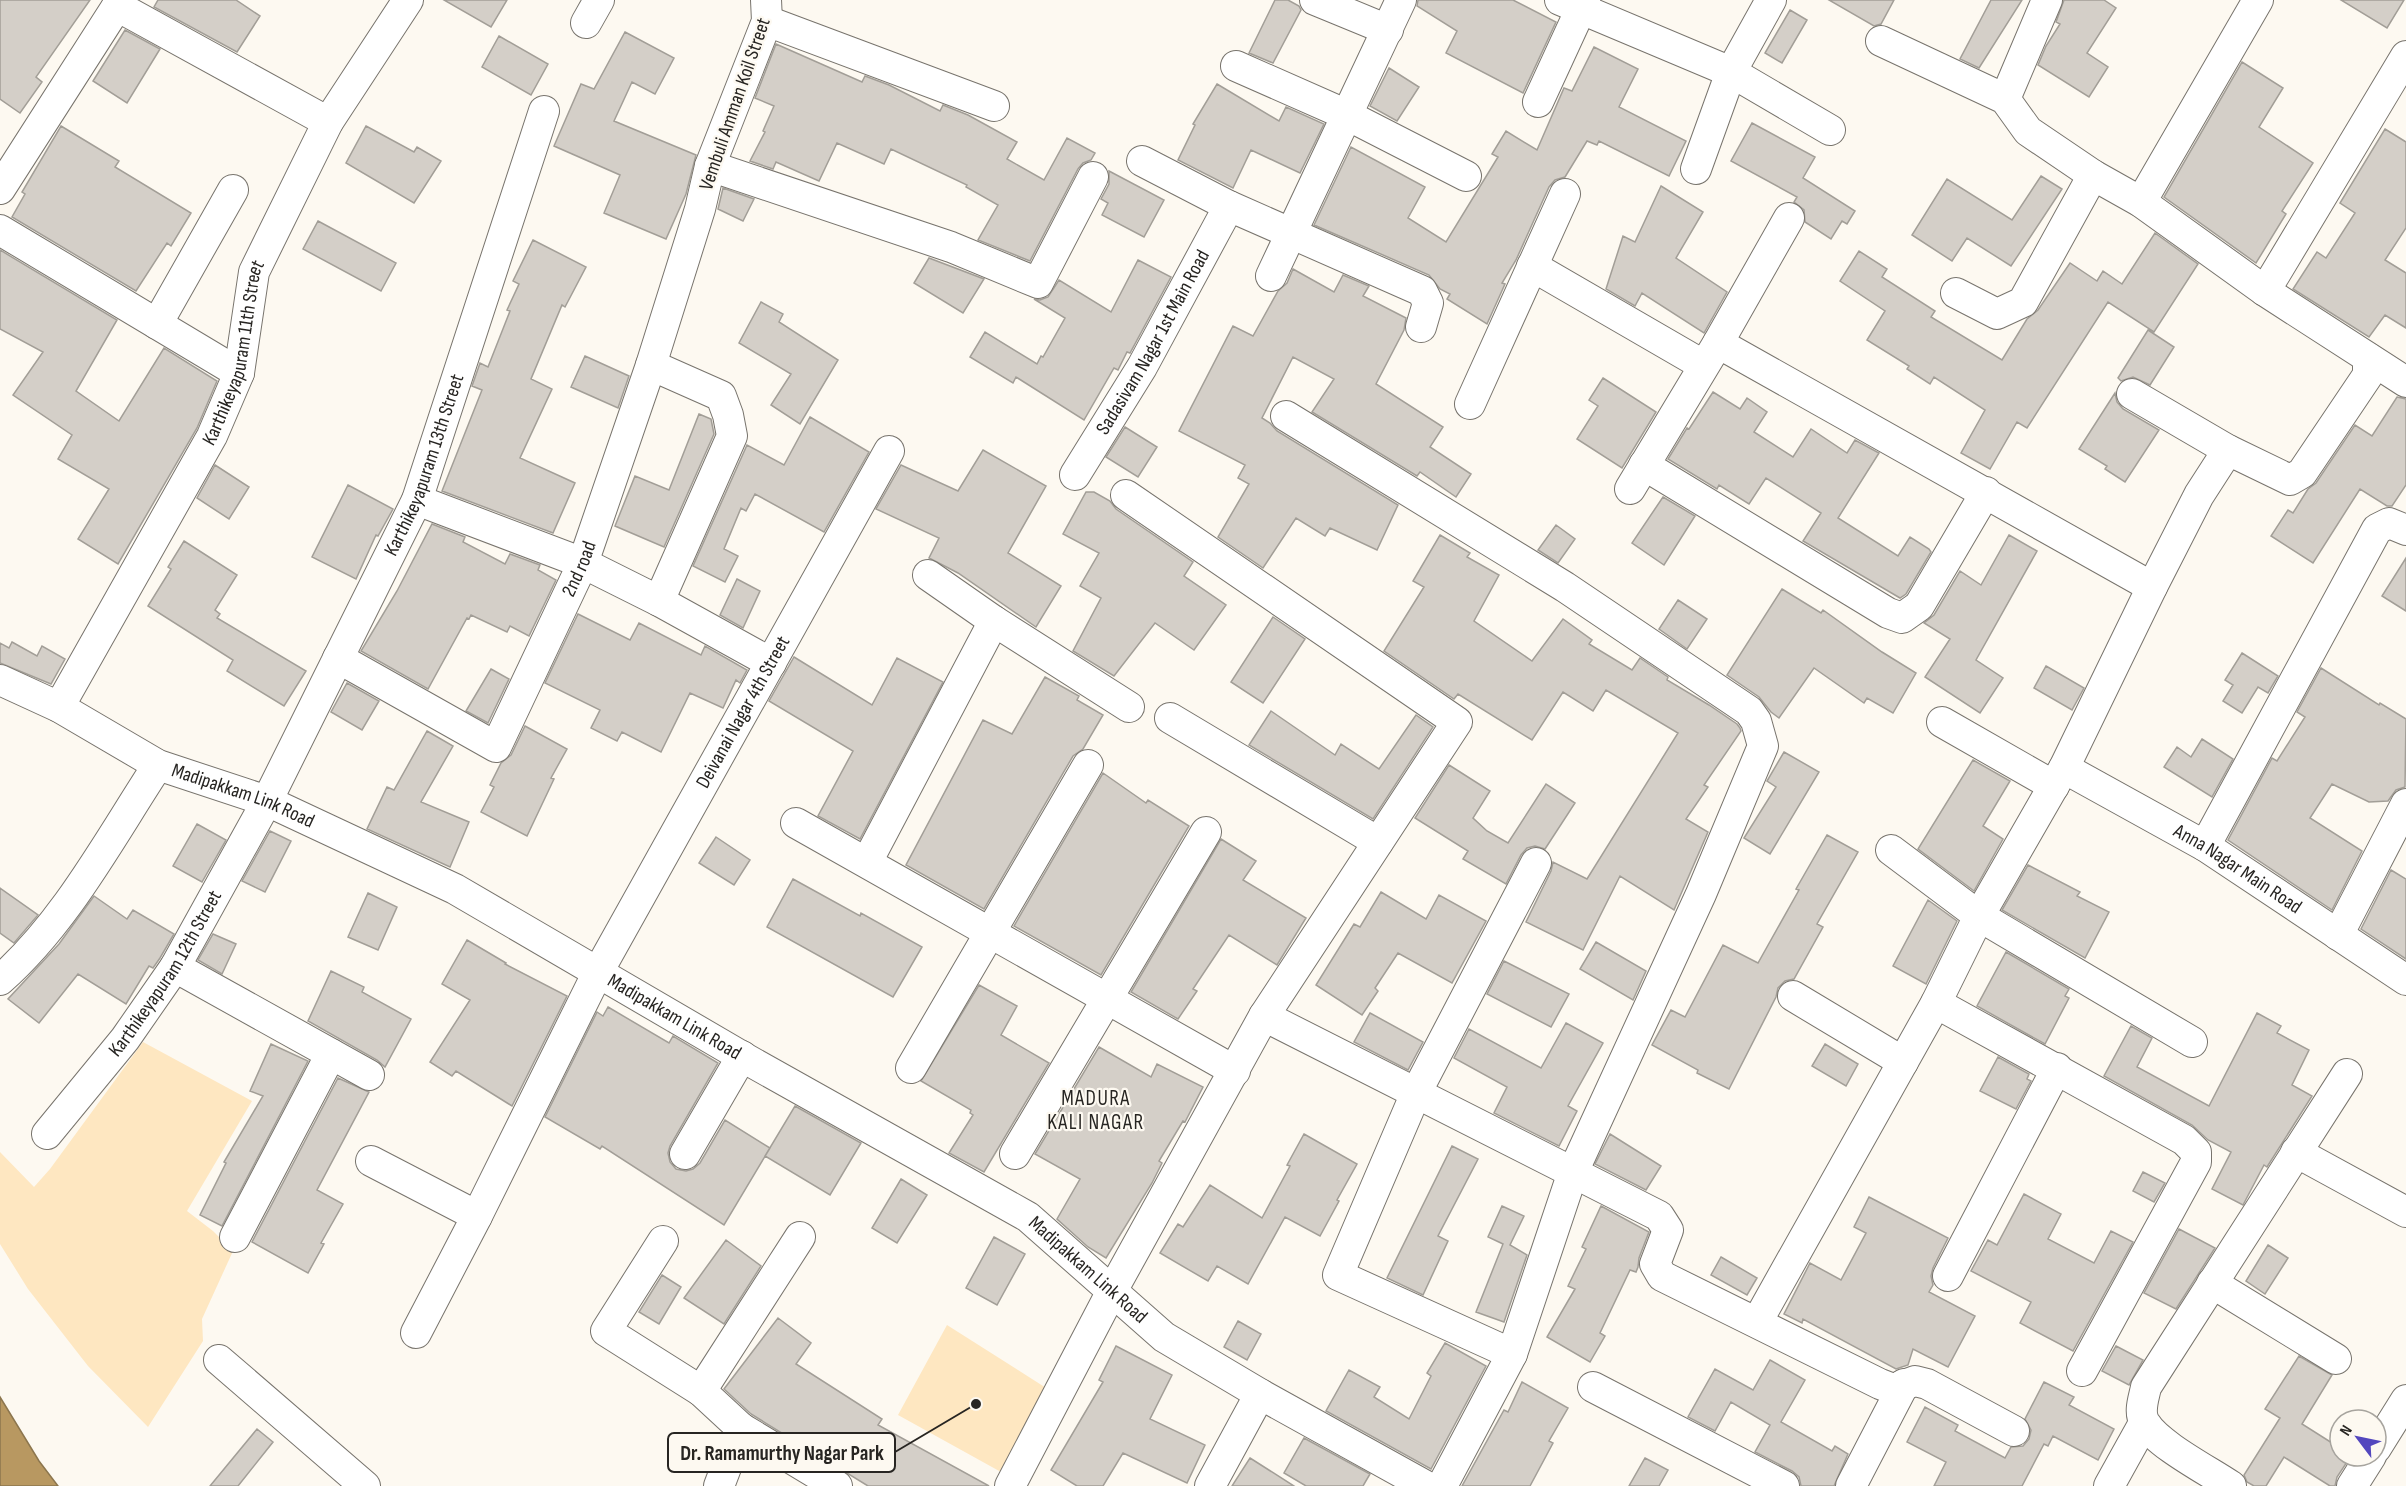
<svg xmlns="http://www.w3.org/2000/svg" width="2406" height="1486" font-family="'Sofia Sans Condensed',sans-serif">
  <style>
    .green { fill: #fee7c1 }
    .water { fill: #b89861; stroke: #8c764e; stroke-width: 1.5 }
    .building { fill: #d4cfc8; stroke: #a29e97; stroke-width: 1.5 }
    .lines { fill: none; stroke-linecap: round; stroke-linejoin: round }
    .street-casing { stroke: #78746d; stroke-width: 32 }
    .street { stroke: #fff; stroke-width: 30 }
    .labels { text-anchor: middle; dominant-baseline: central; stroke-width: 4.5; stroke-linejoin: round; paint-order: stroke }
    .street-label { font-size: 20px; fill: #272522; stroke: #fdf9f1 }
    .neighbourhood-label { font-size: 21px; letter-spacing: 1.5px; fill: #272522; stroke: #fdf9f1 }
    .leader { fill: none; stroke: #272522; stroke-width: 2 }
    .callout-dot { fill: #272522; stroke: #fdf9f1; stroke-width: 2 }
    .callout { fill: #fdf9f1; stroke: #272522; stroke-width: 2 }
    .callout-label { font-size: 21px; text-anchor: middle; font-weight: bold; fill: #272522 }
  </style>
  <rect width="100%" height="100%" fill="#fdf9f1"/>
  <path class="green" d="M143 1042 252 1101 187 1211 213 1231 233 1251 202 1319 203 1341 148 1427 88 1366 28 1289 0 1244V1152L34 1187 50 1169Z
    M947 1325 1054 1393 1010 1477 898 1415Z"/>
  <path class="water" d="M0 1397 39 1461 58 1486H0Z"/>
  <path class="building" d="M0 0H90L36 77 42 82 20 113 0 99Z
    M158 0H236L260 16 237 52 154 7Z
    M444 0H507L491 27Z
    M1275 0H1288L1299 6 1301 10 1273 63 1249 53Z
    M1418 0H1513L1556 22 1523 93 1446 53 1457 31 1417 6Z
    M1829 0H1894L1881 24 1874 26Z
    M1991 0H2022L1979 68 1960 59Z
    M2064 0H2104L2116 8 2087 53 2108 67 2089 97 2038 65 2046 46 2060 24 2056 22Z
    M2341 0H2404L2387 28Z
    M1790 10 1807 20 1782 63 1765 53Z
    M125 30 160 49 127 103 93 81Z
    M625 32 674 58 655 94 632 82 614 121 696 155 686 194 666 239 604 213 620 175 554 146 581 84 594 89Z
    M499 36 548 64 531 95 482 67Z
    M776 44 862 82 865 76 889 85 940 111 943 105 968 115 1017 142 1007 159 1044 180 1067 138 1095 153 1091 160 1083 163 1078 169 1030 261 978 240 998 205 966 187 967 185 891 149 884 164 837 143 819 181 776 162 773 169 750 161 765 132 763 131 774 106 755 98Z
    M1594 47 1638 69 1619 107 1686 141 1669 176 1599 141 1597 145 1587 141 1565 177 1555 180 1549 187 1516 260 1502 283 1505 284 1487 324 1447 299 1450 294 1440 289 1429 275 1314 225 1351 147 1425 187 1408 218 1446 242 1498 157 1492 154 1506 131 1537 150 1564 88 1572 91Z
    M2242 62 2283 88 2259 127 2313 163 2282 211 2286 214 2256 263 2164 197Z
    M1389 68 1419 87 1397 121 1370 106Z
    M1217 84 1279 121 1286 107 1324 124 1300 173 1251 150 1233 188 1178 160 1195 125 1193 124Z
    M1752 123 1815 157 1803 178 1855 211 1847 224 1842 221 1831 239 1805 222 1804 210 1794 202 1797 197 1731 161Z
    M61 126 119 161 115 167 191 213 171 246 167 243 136 291 12 217 25 194 22 192Z
    M366 126 414 152 417 147 441 161 414 203 346 163Z
    M2385 129 2406 142V228L2385 260 2406 273V328L2385 315 2369 337 2293 289 2317 252 2326 258 2355 213 2340 203Z
    M1109 171 1164 200 1144 237 1102 215 1108 203 1101 199 1109 184Z
    M2041 176 2062 189 2011 266 1967 238 1952 261 1912 235 1947 179 2012 220Z
    M1661 186 1703 212 1676 258 1727 292 1704 333 1642 293 1635 306 1606 289 1623 236 1635 242Z
    M723 188 754 199 743 221 718 209Z
    M318 221 396 263 381 291 303 249Z
    M2155 233 2198 264 2154 332 2108 302 2027 428 2017 422 1990 469 1961 453 1985 410 1934 377 1930 384 1907 369 1909 366 1867 340 1885 311 1840 281 1859 251 1887 269 1882 277 1935 311 1931 317 2002 360 2027 319 2038 310 2070 263 2097 281 2103 271 2122 284Z
    M533 240 586 267 565 307 562 305 531 379 552 389 520 458 575 483 553 533 442 491 482 390 472 386 480 363 488 367 510 311 507 310 519 284 513 281Z
    M0 250 117 320 76 391 119 421 164 348 217 381 197 428 118 564 78 539 109 489 58 459 72 435 13 395 43 352 0 329Z
    M929 258 984 279 963 313 914 283Z
    M1138 260 1171 277 1130 353 1127 352 1118 370 1114 368 1084 420 1016 377 1013 383 970 357 985 332 1037 364 1041 356 1043 357 1065 318 1034 299 1040 300 1048 297 1059 280 1111 312Z
    M1293 269 1334 292 1343 275 1369 286 1363 296 1406 318 1404 330 1376 384 1443 427 1430 447 1471 474 1456 497 1420 472 1417 476 1312 412 1334 379 1293 357 1262 418 1270 423 1277 431 1398 505 1377 550 1330 528 1325 536 1296 518 1263 568 1218 537 1249 484 1238 478 1245 465 1179 431 1233 326 1253 336 1278 291 1287 283Z
    M761 302 783 314 779 322 838 360 800 424 771 405 791 374 739 343Z
    M2148 330 2174 347 2150 385 2133 377 2121 381 2118 378Z
    M585 356 629 376 618 408 571 387Z
    M1603 378 1656 412 1622 468 1577 439 1598 406 1589 400Z
    M1713 392 1740 409 1747 398 1767 412 1754 432 1793 457 1811 429 1847 453 1855 440 1879 453 1838 518 1898 556 1910 537 1929 549 1931 552 1906 594 1900 598 1803 541 1821 513 1766 478 1749 504 1719 485 1717 489 1668 459 1687 428 1689 429Z
    M2115 393 2117 402 2123 409 2159 430 2125 482 2105 469 2107 466 2079 449Z
    M2397 397 2406 399V485L2392 506H2387L2360 489 2313 563 2271 536 2288 510 2293 513 2308 489 2316 483 2355 425 2372 436Z
    M699 414 711 419 714 434 664 547 615 526 635 476 669 490Z
    M810 417 869 452 824 532 755 494 746 511 741 508 724 549 738 556 725 582 693 566 747 445 784 465Z
    M1125 427 1157 447 1138 477 1106 457Z
    M983 450 1046 486 1008 553 1061 586 1036 627 958 573 929 558 939 538 876 509 901 465 958 491Z
    M215 465 249 487 229 519 197 498Z
    M348 485 393 509 378 536 376 535 356 579 312 557Z
    M1086 492H1094L1110 501 1116 509 1193 562 1184 576 1226 605 1194 650 1155 623 1114 676 1073 651 1101 598 1080 586 1099 553 1063 534Z
    M1663 497 1695 516 1664 565 1632 543Z
    M432 524 465 537 463 542 505 564 510 554 540 565 538 570 556 580 529 636 510 626 507 632 471 615 469 619 467 618 428 689 361 651 397 591Z
    M1556 525 1575 539 1558 563 1538 550Z
    M1440 535 1470 553 1467 557 1499 575 1474 621 1532 661 1563 619 1592 640 1589 644 1632 670 1640 658 1668 677 1667 680 1709 705 1737 724 1740 728 1741 731 1704 785 1708 787 1686 819 1708 832 1674 910 1620 876 1583 950 1526 922 1551 871 1553 862 1587 879 1678 733 1606 690 1593 711 1563 692 1532 740 1458 694 1454 699 1384 651 1424 587 1413 581Z
    M2009 535 2037 551 1976 660 2003 678 1980 713 1925 677 1950 639 1924 623 1934 615 1960 571 1981 585Z
    M184 541 237 575 215 610 220 614 217 618 306 671 284 706 227 671 233 660 148 606 171 569 168 567Z
    M2406 558V611L2382 596Z
    M737 579 760 591 743 628 720 615Z
    M1782 589 1821 613 1823 610 1882 652 1916 673 1893 713 1867 698 1864 703 1814 668 1779 718 1771 712 1759 697 1727 675Z
    M1678 600 1707 619 1687 649 1659 629Z
    M578 614 630 640 639 623 701 655 705 646 747 670 740 683 736 680 723 708 690 693 661 752 622 732 617 741 591 728 600 710 545 683Z
    M1273 617 1305 639 1263 703 1231 682Z
    M12 642 37 656 42 646 65 659 51 684 0 663V643L9 648Z
    M2242 653 2278 676 2268 693 2258 687 2242 713 2223 701 2233 685 2225 680Z
    M794 657 872 705 897 658 943 682 860 839 818 816 853 751 769 701Z
    M2046 666 2084 688 2072 710 2034 688Z
    M2321 668 2379 705 2380 703 2406 719 2405 787 2396 790 2388 801 2369 802 2332 784 2310 818 2362 851 2332 910 2228 840 2272 758 2277 761 2305 717 2297 712Z
    M491 669 509 679 488 723 466 711Z
    M1045 677 1079 696 1077 700 1103 715 1083 749 1073 756 984 909 906 865 983 720 1012 734Z
    M347 683 379 701 362 730 331 712Z
    M1271 711 1335 755 1341 744 1379 769 1416 715 1433 727 1373 819 1249 745Z
    M525 726 567 749 551 778 554 779 527 836 481 812 494 787 490 785 501 763 511 755Z
    M427 731 453 746 421 802 469 822 450 867 367 829 387 787 394 790Z
    M2202 739 2233 759 2212 797 2164 767 2177 747 2191 757Z
    M1784 752 1819 772 1770 854 1744 838 1776 787 1767 781Z
    M1973 760 2010 781 1983 826 2003 839 1974 891 1918 849Z
    M1449 765 1490 791 1473 818 1487 831 1508 843 1546 784 1575 803 1545 849 1535 846 1527 848 1521 855 1506 884 1463 859 1468 851 1415 818Z
    M1103 773 1146 803 1148 800 1189 826 1101 975 1014 926Z
    M197 824 226 840 202 882 173 866Z
    M270 831 291 841 265 892 242 881Z
    M1827 835 1858 852 1817 924 1823 927 1794 979 1785 981 1778 988 1776 997 1729 1089 1697 1073 1698 1070 1652 1045 1671 1010 1685 1017 1723 945 1758 963 1799 890 1796 889Z
    M716 837 750 860 734 885 699 863Z
    M1221 839 1256 861 1243 880 1306 918 1277 965 1229 935 1193 989 1197 991 1178 1019 1131 992Z
    M2028 865 2080 892 2077 896 2109 912 2085 958 2002 910Z
    M2391 870 2406 879V959L2361 929Z
    M793 879 860 916 861 913 922 947 893 997 767 927Z
    M0 888 38 915 14 943 0 933Z
    M1381 892 1426 919 1439 895 1486 921 1452 983 1398 953 1375 988 1378 991 1362 1015 1316 985 1354 924 1360 927Z
    M368 893 397 907 378 950 348 937Z
    M94 896 127 919 133 910 174 934 160 958 153 968 149 966 126 1004 78 974 39 1023 8 999 59 944Z
    M1928 900 1957 921 1926 984 1893 966Z
    M213 934 236 944 222 974 198 960Z
    M467 940 506 963 505 964 567 996 512 1106 456 1071 452 1076 430 1062 470 1000 442 984Z
    M1596 942 1646 971 1633 1000 1580 969Z
    M2006 952 2069 989 2065 996 2069 998 2045 1044 1977 1006Z
    M1504 961 1569 994 1551 1027 1487 994Z
    M331 971 364 987 362 992 411 1019 385 1067 377 1060 308 1021Z
    M979 985 1017 1006 1001 1035 1049 1063 984 1172 949 1153 973 1115 970 1113 971 1110 921 1081Z
    M608 1007 669 1043 673 1036 718 1063 670 1146 668 1153 670 1162 676 1169 686 1171 693 1169 700 1163 725 1120 770 1148 724 1225 602 1146 600 1149 545 1117 597 1012 603 1016Z
    M1370 1013 1423 1042 1408 1070 1354 1042Z
    M2257 1013 2281 1026 2277 1033 2309 1050 2292 1085 2312 1096 2267 1167 2264 1165 2243 1205 2212 1189 2231 1152 2208 1140 2192 1125 2104 1076 2131 1026 2152 1038 2137 1067 2209 1106Z
    M1566 1023 1603 1043 1568 1106 1577 1111 1559 1146 1494 1113 1507 1087 1454 1058 1469 1029 1541 1068Z
    M271 1044 308 1061 222 1226 200 1215 226 1163 224 1162 263 1096 250 1091Z
    M1825 1044 1858 1064 1846 1086 1812 1066Z
    M1099 1047 1151 1077 1157 1064 1203 1087 1185 1122 1183 1121 1159 1161 1162 1163 1152 1183 1106 1258 1088 1247 1057 1219 1080 1179 1035 1154Z
    M1998 1057 2029 1074 2027 1079 2031 1081 2016 1109 1980 1091Z
    M338 1078 369 1092 317 1190 343 1204 321 1243 324 1244 308 1273 252 1242Z
    M795 1106 861 1143 830 1195 765 1156Z
    M1304 1134 1357 1164 1337 1200 1339 1201 1320 1236 1285 1217 1248 1284 1217 1266 1208 1281 1160 1253 1178 1224 1183 1227 1210 1185 1262 1218 1290 1166 1287 1165Z
    M1610 1134 1661 1166 1646 1190 1595 1164Z
    M1452 1146 1478 1159 1438 1236 1448 1241 1423 1295 1387 1278Z
    M2143 1172 2165 1183 2154 1202 2133 1191Z
    M901 1179 927 1195 897 1243 872 1228Z
    M2024 1194 2061 1214 2048 1239 2094 1263 2111 1231 2133 1242 2073 1351 2020 1323 2031 1302 1971 1271 1988 1240 1997 1245Z
    M1869 1197 1948 1238 1933 1268 1931 1276 1933 1285 1929 1292 1975 1316 1948 1367 1913 1349 1908 1365 1896 1369 1803 1319 1802 1323 1784 1314 1810 1263 1841 1280 1866 1233 1854 1227Z
    M1502 1206 1524 1216 1510 1245 1527 1255 1504 1322 1476 1312 1503 1244 1488 1237Z
    M1601 1206 1649 1232 1639 1258 1638 1267 1636 1272 1630 1270 1600 1333 1605 1336 1590 1362 1547 1337 1575 1289 1568 1286 1586 1249 1582 1247Z
    M2179 1229 2215 1248 2176 1309 2144 1293Z
    M994 1237 1025 1254 997 1305 966 1288Z
    M726 1240 761 1266 724 1324 684 1298Z
    M2268 1245 2288 1258 2265 1294 2246 1281Z
    M1721 1257 1757 1278 1747 1295 1711 1275Z
    M662 1275 681 1287 659 1324 639 1312Z
    M778 1318 811 1343 796 1364 882 1419 878 1425 989 1486H868L751 1414 724 1389Z
    M1238 1321 1261 1334 1247 1360 1224 1347Z
    M1445 1343 1486 1366 1431 1469 1326 1411 1349 1370 1380 1387 1374 1397 1409 1419 1431 1376 1427 1373Z
    M1116 1346 1172 1375 1150 1419 1205 1445 1187 1483 1123 1453 1103 1486H1077L1051 1470 1103 1382 1099 1380Z
    M2116 1346 2143 1360 2129 1385 2102 1371Z
    M2299 1356 2332 1375 2302 1424 2340 1448V1456H2351L2337 1477 2335 1486H2330L2284 1457 2266 1486H2254L2247 1482 2244 1475 2280 1418 2265 1409Z
    M1770 1360 1805 1380 1781 1422 1832 1451 1835 1446 1848 1454 1834 1486H1801L1799 1477 1792 1471 1755 1452 1770 1425 1731 1402 1715 1431 1688 1417 1715 1369 1753 1390Z
    M1522 1382 1568 1408 1549 1441 1553 1443 1530 1486H1462L1504 1410 1508 1412Z
    M2044 1382 2074 1397 2069 1405 2114 1429 2098 1460 2053 1436 2048 1446 2044 1444 2022 1486H1934L1946 1462 1907 1442 1925 1407 1958 1425 1955 1431 2005 1458 2011 1447 2023 1446 2029 1439 2031 1430 2025 1419Z
    M257 1429 273 1442 238 1486H210Z
    M1304 1438 1370 1474 1363 1486H1306L1284 1473Z
    M1250 1458 1294 1486H1232Z
    M1645 1458 1668 1470 1659 1486H1629Z"/>
  <g class="lines">
    <g class="street-casing">
      <g id="street">
        <path d="M1315 0 1388 30"/>
        <path d="M1560 0 1731 72 1830 130"/>
        <path d="M117 6 328 122"/>
        <path d="M767 21 994 106"/>
        <path d="M586 23 599 0"/>
        <path d="M1881 41 2005 99 2028 131 2093 175 2141 202 2265 291 2406 382"/>
        <path d="M1236 66 1347 115 1466 176"/>
        <path d="M2005 99 2047 0"/>
        <path d="M1538 102 1585 0"/>
        <path d="M1142 161 1229 206 1422 291 1428 303 1421 327"/>
        <path d="M710 166 951 247 1038 283 1093 177"/>
        <path d="M1696 169 1731 72 1771 0"/>
        <path d="M0 189 121 0"/>
        <path d="M2141 202 2258 0"/>
        <path d="M0 230 239 373"/>
        <path d="M1532 266 1703 365"/>
        <path d="M1271 276 1401 0"/>
        <path d="M2265 291 2406 56"/>
        <path d="M1956 293 1997 314 2023 302 2093 175"/>
        <path d="M157 324 233 190"/>
        <path d="M1718 343 1789 218"/>
        <path d="M2132 394 2228 450"/>
        <path d="M1470 404 1565 194"/>
        <path d="M1286 416 1565 587 1749 711 1756 721 1763 746 1701 894 1573 1172 1512 1354 1442 1486"/>
        <path d="M1644 465 1888 613 1902 618 1919 606 1986 492"/>
        <path id="s1" d="M1075 475 1142 367 1229 206"/>
        <path d="M1630 489 1718 343 2152 587"/>
        <path d="M417 500 583 563 659 601 732 436 728 415 721 396 651 365"/>
        <path d="M928 575 994 621 1129 707"/>
        <path d="M659 601 771 663"/>
        <path id="s2" d="M338 658 496 747 583 563 651 365 700 209 710 166 767 21 766 0"/>
        <path id="s3" d="M0 680 59 707 158 765 267 801 455 889 748 1060 1028 1217 1164 1337 1260 1394 1426 1486"/>
        <path id="s4" d="M59 707 212 436 239 373 254 272 328 122 408 0"/>
        <path d="M1170 718 1378 842"/>
        <path d="M1942 722 2054 786"/>
        <path id="s5" d="M2064 768 2205 846 2406 980"/>
        <path d="M796 823 1235 1071"/>
        <path d="M2205 846 2377 529 2389 523 2406 530"/>
        <path d="M1891 850 1979 916 2192 1042"/>
        <path d="M867 862 994 621"/>
        <path d="M2338 935 2406 804"/>
        <path d="M175 967 369 1075"/>
        <path d="M0 980C66 922 110 838 158 765"/>
        <path d="M1793 996 1903 1062"/>
        <path d="M1936 1003 2184 1140 2196 1152V1162L2082 1371"/>
        <path d="M1264 1016 1659 1216 1668 1230 1655 1264 1662 1276 1880 1384 1893 1389 1915 1381 1927 1384 2014 1431"/>
        <path d="M911 1068 1088 765"/>
        <path id="s6" d="M47 1134 125 1039 175 967 267 801 417 500 544 111"/>
        <path d="M2296 1152 2406 1212"/>
        <path d="M685 1154 742 1056"/>
        <path d="M1015 1154 1206 832"/>
        <path d="M371 1161 477 1216 416 1333"/>
        <path id="s7" d="M477 1216 598 972 889 451"/>
        <path d="M235 1237 331 1054"/>
        <path d="M663 1241 606 1331 701 1391 800 1237"/>
        <path d="M1948 1276 2057 1068"/>
        <path d="M2212 1283 2336 1359"/>
        <path d="M1757 1322 1936 1003 1979 916 2064 768 2152 587 2199 495 2228 450 2290 480 2302 473 2368 375V358"/>
        <path d="M1512 1354 1338 1275 1416 1093 1536 863"/>
        <path d="M219 1360 365 1486"/>
        <path d="M1593 1387 1784 1486"/>
        <path d="M701 1391 741 1428 837 1486"/>
        <path d="M2376 1448 2406 1400"/>
        <path d="M719 1486 741 1428"/>
        <path d="M1010 1486 1112 1291 1264 1016 1457 722 1126 495"/>
        <path d="M1210 1486 1260 1394"/>
        <path d="M1851 1486 1904 1384"/>
        <path d="M2109 1486 2144 1423"/>
        <path d="M2231 1486C2209 1471 2158 1445 2145 1423 2138 1412 2144 1398 2146 1387L2347 1074"/>
        <path d="M2352 1486 2371 1456"/>
      </g>
    </g>
    <use href="#street" class="street"/>
  </g>
  <g class="labels">
    <g class="street-label">
      <text transform="translate(735 104) rotate(-71)">Vembuli Amman Koil Street</text>
      <text stroke="none"><textPath href="#s1" startOffset="154">Sadasivam Nagar 1st Main Road</textPath></text>
      <text stroke="none"><textPath href="#s4" startOffset="398">Karthikeyapuram 11th Street</textPath></text>
      <text stroke="none"><textPath href="#s6" startOffset="772">Karthikeyapuram 13th Street</textPath></text>
      <text stroke="none"><textPath href="#s2" startOffset="378">2nd road</textPath></text>
      <text stroke="none"><textPath href="#s7" startOffset="570">Deivanai Nagar 4th Street</textPath></text>
      <text stroke="none"><textPath href="#s3" startOffset="270">Madipakkam Link Road</textPath></text>
      <text stroke="none"><textPath href="#s5" startOffset="201">Anna Nagar Main Road</textPath></text>
      <text stroke="none"><textPath href="#s6" startOffset="200">Karthikeyapuram 12th Street</textPath></text>
      <text stroke="none"><textPath href="#s3" startOffset="756">Madipakkam Link Road</textPath></text>
      <text stroke="none"><textPath href="#s3" startOffset="1242">Madipakkam Link Road</textPath></text>
    </g>
    <g class="neighbourhood-label">
      <text x="1096" y="1098">MADURA<tspan x="1096" dy="24">KALI NAGAR</tspan></text>
    </g>
  </g>
  <path class="leader" d="M976 1404L895 1452"/>
  <circle class="callout-dot" cx="976" cy="1404" r="6"/>
  <rect class="callout" x="668" y="1433" width="227" height="39" rx="6"/>
  <g class="callout-label">
    <text x="782" y="1460">Dr. Ramamurthy Nagar Park</text>
  </g>
  <g transform="translate(2358 1438) rotate(302)"><circle r="28" fill="#fdf9f1" stroke="#a7a49e" stroke-width="1.5"/>
  <path d="M0-4.5L10 22L0 15L-10 22Z" fill="#5347be"/>
  <text y="-9" font-size="16" font-weight="bold" text-anchor="middle" fill="#272522">N</text>
  </g>
</svg>
